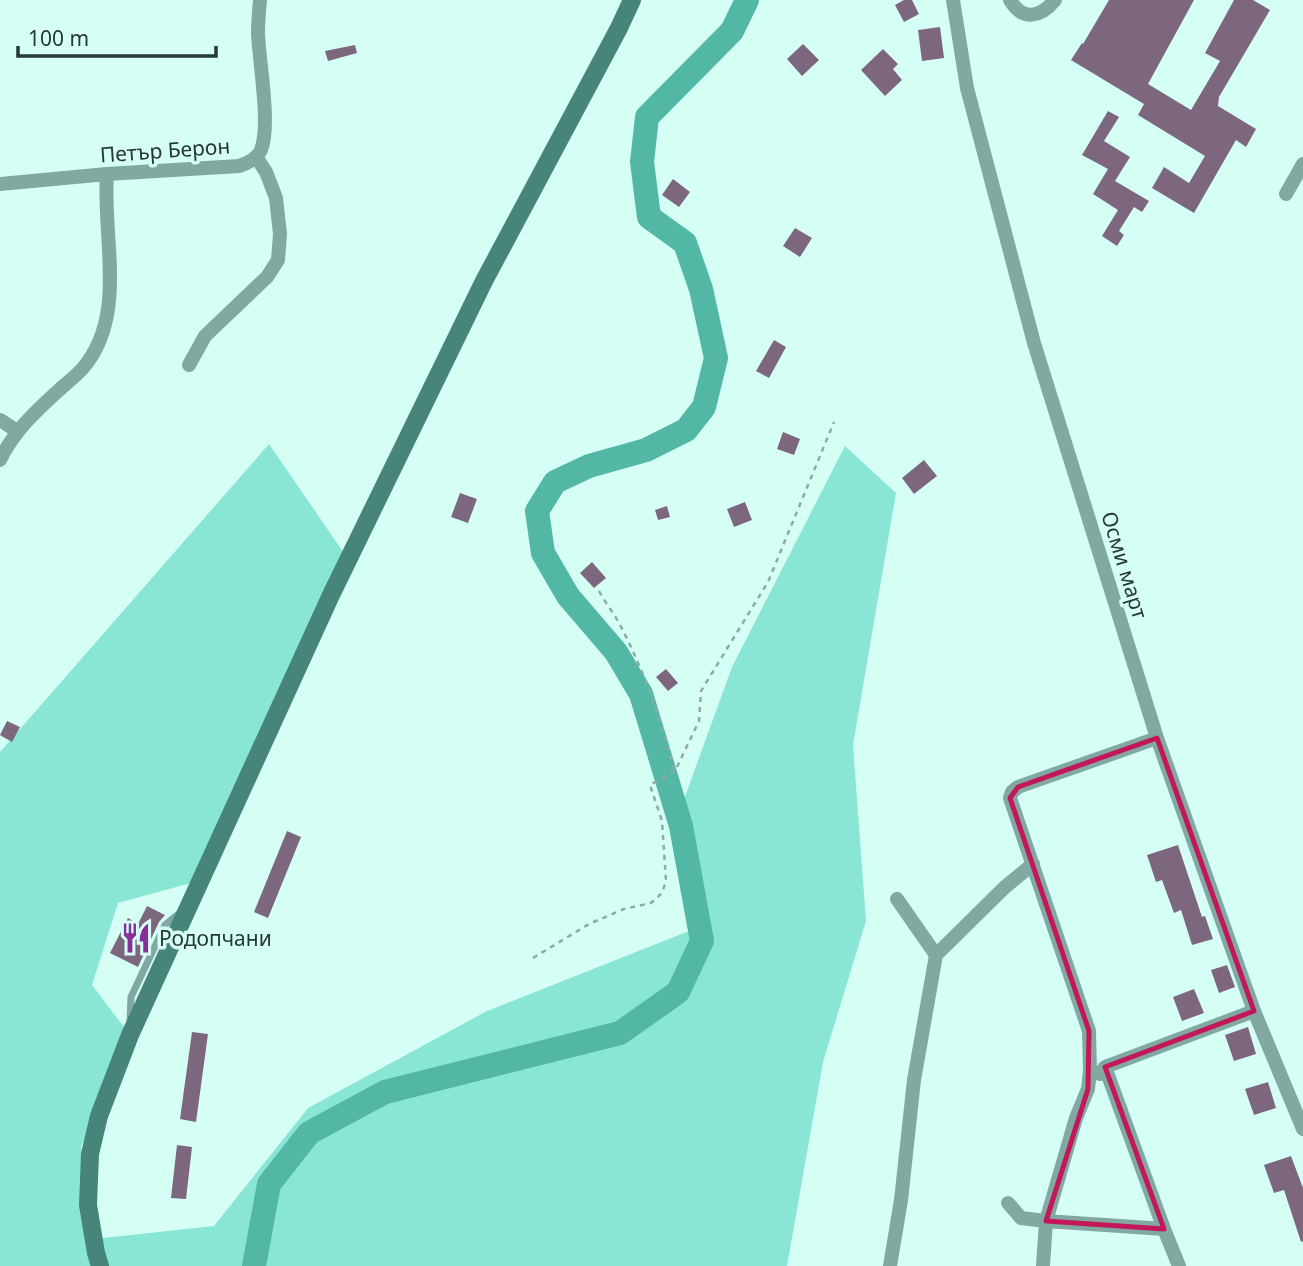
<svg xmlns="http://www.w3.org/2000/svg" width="1303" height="1266" font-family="'Noto Sans',sans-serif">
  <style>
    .green { fill: #89e6d4 }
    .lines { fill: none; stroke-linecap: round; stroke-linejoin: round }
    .river { stroke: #53b7a6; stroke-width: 24 }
    .building { fill: #7c677f }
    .path { stroke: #8caba4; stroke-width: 2.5; stroke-dasharray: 5 5; stroke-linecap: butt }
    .lane { stroke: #82a9a1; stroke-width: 7 }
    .street { stroke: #82a9a1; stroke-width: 14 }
    .secondary { stroke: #478479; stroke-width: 18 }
    .marked { fill: none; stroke: #c2185b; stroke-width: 5; stroke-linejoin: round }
    .labels { text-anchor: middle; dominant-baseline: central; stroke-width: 7; stroke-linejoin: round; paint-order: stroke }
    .street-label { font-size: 21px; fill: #283835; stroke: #d5fff5 }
    .poi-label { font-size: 21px; fill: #283835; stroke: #d5fff5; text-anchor: start }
  </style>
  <rect width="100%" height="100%" fill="#d5fff5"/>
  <path class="green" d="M269 444 348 559 202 880 118 903 92 985 130 1035 81 1147 94 1239 214 1226 308 1108 487 1011 699 927 683 802 732 667 845 446 896 493 853 745 866 921 823 1062 787 1266H0V752Z"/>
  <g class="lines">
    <path class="river" d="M254 1266 269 1184 309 1133 385 1092 620 1033 678 992 702 941 681 826 641 694 616 652 568 596 543 553 537 511 555 482 589 466 646 450 686 430 704 407 716 358 701 289 685 243 649 217 642 162 647 117 732 31 747 0"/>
  </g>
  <path class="building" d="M904 0H912L919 14 904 22 895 5Z
    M1109 0H1194L1148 84 1191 110 1220 61 1205 53 1234 0H1253L1270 10 1219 97 1218 106 1256 129 1246 147 1236 140 1194 213 1152 188 1164 167 1189 183 1205 156 1138 115 1144 104 1071 60 1082 43 1083 44Z
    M940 27 944 58 922 61 918 30Z
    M803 44 819 60 802 76 787 59Z
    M355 45 357 53 328 61 325 51Z
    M883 49 898 64 893 69 902 80 885 96 861 70Z
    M1108 111 1119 117 1104 141 1130 157 1115 181 1149 201 1142 212 1134 207 1119 231 1124 235 1117 246 1102 236 1118 210 1093 194 1108 169 1082 155Z
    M673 179 690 192 679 207 662 195Z
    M795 228 812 238 800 257 783 246Z
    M774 340 786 347 769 378 756 371Z
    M783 432 800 439 794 455 777 449Z
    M924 460 937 476 914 494 902 478Z
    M460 493 477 499 468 523 451 517Z
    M745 502 752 520 734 527 727 509Z
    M667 506 670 517 658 520 655 510Z
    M592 562 606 578 594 588 580 573Z
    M666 669 678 683 668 691 656 677Z
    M7 721 20 727 12 742 0 735Z
    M287 831 301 837 268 918 254 912Z
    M1178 845 1202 917 1205 916 1213 939 1192 945 1181 910 1174 913 1162 880 1156 882 1147 855Z
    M147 906 165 915 159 922 138 967 110 953 128 918 138 924Z
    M1227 965 1235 987 1219 993 1211 970Z
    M1194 989 1204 1013 1182 1021 1173 997Z
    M1248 1027 1256 1054 1234 1061 1225 1035Z
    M192 1032 208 1034 196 1122 180 1119Z
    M1268 1082 1276 1108 1254 1115 1245 1089Z
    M177 1145 192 1147 186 1199 171 1198Z
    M1291 1156 1303 1188V1241L1301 1242 1284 1190 1274 1193 1264 1165Z"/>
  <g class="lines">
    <path class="path" d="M599 591C605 602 613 612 619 623 644 670 661 721 675 771
      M533 958 589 924 624 909 651 903 662 893 666 881 662 821 650 785 675 771 699 721 701 691 768 582 834 422"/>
    <path class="lane" d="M130 1021 131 997 165 925 182 911"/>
    <path class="street" d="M953 0 967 88 1034 343 1157 738 1254 1011 1303 1129
      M1010 0C1023 22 1041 17 1055 0
      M0 184 107 174 239 166C248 163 257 159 261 150 271 125 259 62 258 33 258 22 259 11 260 0
      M1286 194 1303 164
      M189 365 205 336 267 277 278 260 280 234 276 198 266 172 256 157
      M0 420 17 431
      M0 460C14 431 36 411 59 390 67 383 76 376 83 368 128 315 102 237 107 174
      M897 899 936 955
      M1105 1067 1164 1229 1179 1266
      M1100 1074 1105 1067 1254 1011
      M1008 1203 1021 1218 1046 1221 1164 1229
      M890 1266 901 1200 914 1080 936 955 1005 887 1033 864
      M1043 1266 1046 1221 1076 1118 1088 1089 1090 1071 1089 1031 1010 798 1012 792 1018 787 1157 738"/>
    <path class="secondary" d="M100 1266 96 1253 88 1205 90 1154 99 1116 130 1035 331 595 484 281 619 28 632 0"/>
  </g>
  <path class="marked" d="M1157 738 1254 1011 1105 1067 1164 1229 1046 1221 1088 1089 1089 1031 1010 798 1018 787Z"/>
  <defs>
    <g id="restaurant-bare" transform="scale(2.415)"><path d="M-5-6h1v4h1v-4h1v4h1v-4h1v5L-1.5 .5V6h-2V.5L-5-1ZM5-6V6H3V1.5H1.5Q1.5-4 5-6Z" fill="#892e99" stroke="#d5fff5" stroke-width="2.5" paint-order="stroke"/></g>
  </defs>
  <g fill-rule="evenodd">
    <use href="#restaurant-bare" x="136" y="938"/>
  </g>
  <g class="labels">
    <g class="street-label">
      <text transform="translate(165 150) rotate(-4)">Петър Берон</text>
      <text transform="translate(1125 565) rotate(73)">Осми март</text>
    </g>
    <g class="poi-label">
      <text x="159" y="938">Родопчани</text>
    </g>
  </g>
  <path d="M18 46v10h198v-10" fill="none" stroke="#283835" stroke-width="3.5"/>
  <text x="28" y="46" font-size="21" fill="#283835" stroke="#d5fff5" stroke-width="5" paint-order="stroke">100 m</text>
</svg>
